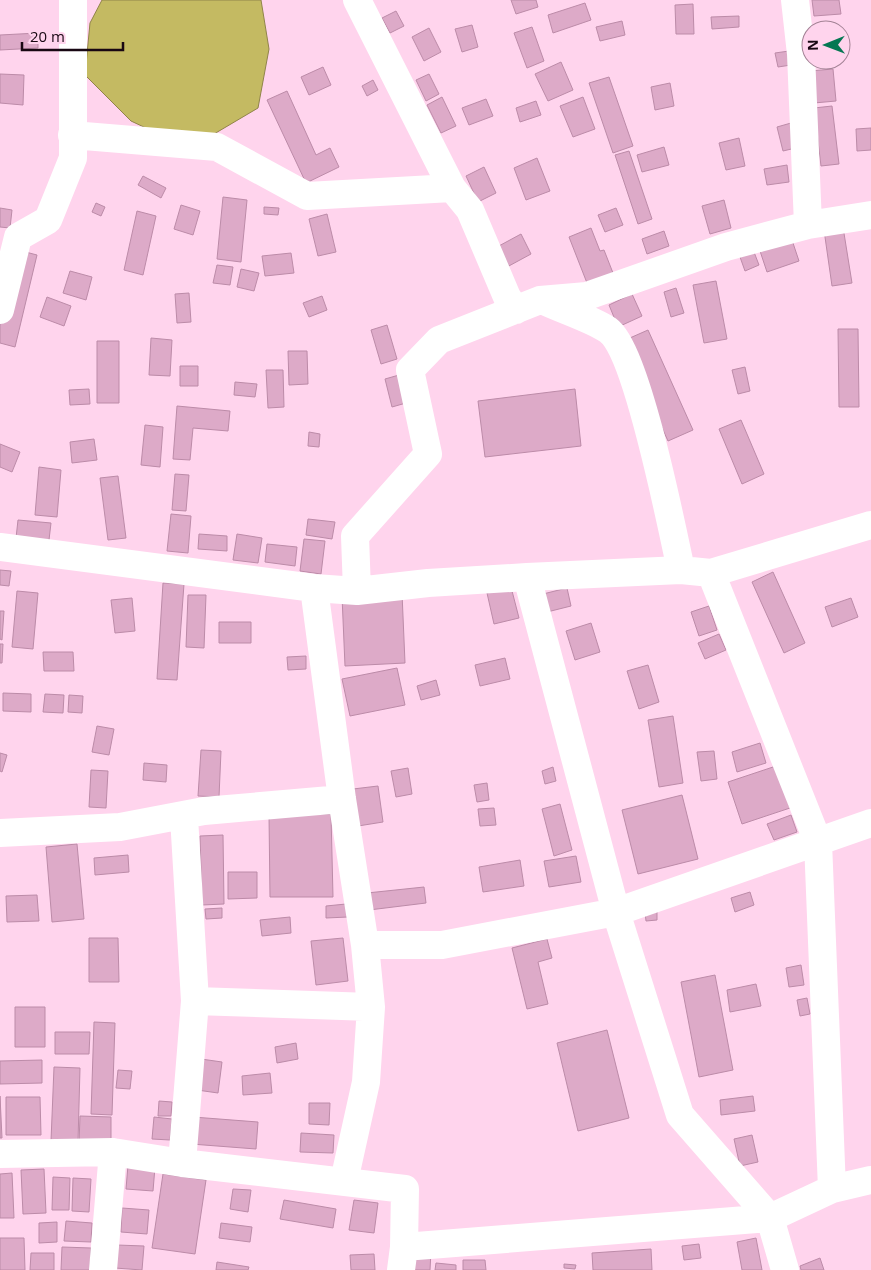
<svg xmlns="http://www.w3.org/2000/svg" width="871" height="1270" font-family="'Open Sans',sans-serif">
  <style>
    .water { fill: #c4ba62; stroke: #90844a }
    .building { fill: #ddaac8; stroke: #bc8ba8 }
    .lines { fill: none; stroke-linecap: round; stroke-linejoin: round }
    .minor { stroke: #fff; stroke-width: 28 }
  </style>
  <rect width="100%" height="100%" fill="#ffd4ed"/>
  <path class="water" d="M102 0H261L269 49 258 108 214 134 176 142 131 121 85 75 90 23Z"/>
  <path class="building" d="M511 0H536L538 7 516 14Z
    M812 0H839L841 14 814 16Z
    M585 3 591 20 553 33 548 15Z
    M693 4 694 34H676L675 5Z
    M396 11 404 26 390 33 382 18Z
    M739 16V27L712 29 711 17Z
    M622 21 625 35 600 41 596 27Z
    M472 25 478 47 462 52 455 29Z
    M532 27 544 61 527 68 514 33Z
    M429 28 441 52 424 61 412 37Z
    M38 33V48L0 50V35Z
    M789 51 791 65 778 67 775 53Z
    M561 62 573 90 548 101 535 74Z
    M323 67 331 85 309 95 301 77Z
    M833 69 836 101 814 103 810 71Z
    M0 74 24 75 23 105 0 103Z
    M429 74 439 94 426 101 416 80Z
    M609 77 633 146 613 153 589 83Z
    M373 80 378 90 367 96 362 86Z
    M670 83 674 106 655 110 651 87Z
    M287 91 316 155 330 148 339 167 306 183 267 100Z
    M442 97 456 126 441 133 427 105Z
    M583 97 595 129 573 137 560 106Z
    M486 99 493 116 469 125 462 108Z
    M536 101 541 115 520 122 516 108Z
    M832 106 839 164 821 166 814 108Z
    M798 121 804 146 783 151 777 127Z
    M871 128V150L857 151 856 129Z
    M739 138 745 166 726 170 719 143Z
    M664 147 669 165 642 172 637 155Z
    M629 151 652 219 638 224 615 155Z
    M537 158 550 191 526 200 514 168Z
    M787 165 789 182 767 185 764 169Z
    M484 167 496 193 478 202 466 176Z
    M143 176 166 188 161 198 138 185Z
    M223 197 247 200 241 262 217 259Z
    M724 200 731 228 710 234 702 206Z
    M96 203 105 207 101 216 92 212Z
    M181 205 200 211 193 235 174 229Z
    M264 207 279 208 278 215 264 214Z
    M0 208 12 210 10 228 0 227Z
    M616 208 623 225 605 232 598 215Z
    M137 211 156 216 143 275 124 270Z
    M327 214 336 252 318 256 309 219Z
    M843 227 852 283 832 286 824 230Z
    M591 228 600 251 604 250 613 273 587 283 569 237Z
    M664 231 669 246 647 254 642 239Z
    M521 234 531 254 507 267 497 247Z
    M792 240 799 261 767 272 760 251Z
    M18 250 37 255 15 347 0 343V325Z
    M754 252 759 265 745 271 740 257Z
    M291 253 294 273 265 276 262 256Z
    M217 265 233 267 230 285 213 283Z
    M241 269 259 273 254 291 237 287Z
    M70 271 92 277 86 300 63 293Z
    M716 281 727 339 704 343 693 285Z
    M676 288 684 313 671 317 664 292Z
    M189 293 191 322 177 323 175 294Z
    M632 294 642 316 618 327 609 305Z
    M322 296 327 310 309 317 303 303Z
    M47 297 71 306 64 326 40 317Z
    M387 325 397 359 381 364 371 330Z
    M838 329H858L859 407H839Z
    M648 330 693 430 668 441 623 341Z
    M151 338 172 340 170 376 149 375Z
    M97 341H119V403H97Z
    M288 351H307L308 384 289 385Z
    M180 366H198V386H180Z
    M745 367 750 391 738 394 732 370Z
    M266 370H283L284 407 268 408Z
    M399 375 406 403 392 407 385 379Z
    M235 382 257 384 255 397 234 395Z
    M89 389 90 404 70 405 69 390Z
    M575 389 581 446 485 457 478 401Z
    M177 406 230 411 228 431 193 428 190 460 173 459Z
    M741 420 764 474 742 484 719 429Z
    M145 425 163 427 160 467 141 465Z
    M309 432 320 434 319 447 308 446Z
    M94 439 97 460 72 463 70 442Z
    M0 444 20 452 12 472 0 467Z
    M39 467 61 470 57 517 35 515Z
    M175 474 189 475 186 511 172 510Z
    M118 476 126 538 108 540 100 478Z
    M171 514 191 516 188 553 167 551Z
    M308 519 335 522 332 539 306 535Z
    M18 520 51 523 49 540 16 538Z
    M199 534 227 536V551L198 549Z
    M237 534 262 538 258 563 233 560Z
    M304 539 325 541 321 574 300 571Z
    M267 544 297 547 295 566 265 562Z
    M0 570 11 571 9 586 0 585Z
    M773 572 805 643 784 653 752 582Z
    M163 583 184 584 177 680 157 679Z
    M511 587 519 618 494 624 487 593Z
    M567 588 571 606 547 612 543 594Z
    M17 591 38 593 33 649 12 647Z
    M402 593 405 663 345 666 342 596Z
    M188 595H206L204 648 186 647Z
    M132 598 135 631 115 633 111 600Z
    M851 598 858 617 832 627 825 607Z
    M709 606 717 630 699 636 691 612Z
    M0 611H4L2 640 0 639Z
    M219 622H251V643H219Z
    M591 623 600 652 575 660 566 631Z
    M719 634 726 650 705 659 698 643Z
    M0 644H3L2 663H0Z
    M43 652H73L74 671H44Z
    M306 656V669L288 670 287 657Z
    M505 658 510 679 480 686 475 665Z
    M648 665 659 702 639 709 627 671Z
    M397 668 405 705 350 716 342 679Z
    M436 680 440 695 421 700 417 686Z
    M3 693 31 694V712L3 711Z
    M45 694 64 695 63 713 43 712Z
    M69 695 83 696 82 713 68 712Z
    M673 716 683 783 659 787 648 720Z
    M97 726 114 729 109 755 92 752Z
    M760 743 766 763 737 772 732 752Z
    M201 750 221 751 219 797 198 796Z
    M714 751 717 779 701 781 697 752Z
    M0 753 7 755 2 772 0 771Z
    M144 763 167 765 166 782 143 780Z
    M776 766 790 808 742 824 728 782Z
    M553 767 556 781 545 784 542 771Z
    M408 768 412 794 396 797 391 771Z
    M91 770 108 771 106 808 89 807Z
    M487 783 489 800 477 802 474 785Z
    M378 786 383 822 358 826 353 789Z
    M682 795 698 859 638 874 622 810Z
    M560 804 572 850 554 856 542 809Z
    M494 808 496 825 480 826 478 809Z
    M331 814 333 897H270L269 815Z
    M791 815 797 832 774 840 767 824Z
    M223 835 224 904 202 905 200 836Z
    M77 844 84 919 52 922 46 847Z
    M128 855 129 872 95 875 94 858Z
    M576 856 581 882 549 887 544 861Z
    M520 860 524 886 483 892 479 867Z
    M228 872H257V898L228 899Z
    M424 887 426 903 369 910 367 893Z
    M750 892 754 905 735 912 731 898Z
    M37 895 39 921 7 922 6 896Z
    M346 904 348 917 326 918V906Z
    M222 908V918L206 919 205 909Z
    M657 911V920L646 921 645 912Z
    M290 917 291 933 262 936 260 920Z
    M89 938H118L119 982H89Z
    M343 938 348 981 316 985 311 941Z
    M547 939 552 958 538 962 548 1004 527 1009 512 948Z
    M801 965 804 985 789 987 786 968Z
    M715 975 733 1070 699 1077 681 982Z
    M756 984 761 1006 730 1012 727 990Z
    M807 998 810 1014 800 1016 797 1000Z
    M15 1007H45V1047H15Z
    M94 1022 115 1023 112 1115 91 1114Z
    M607 1030 629 1118 578 1131 557 1043Z
    M55 1032H90L89 1054H55Z
    M296 1043 298 1059 277 1063 275 1047Z
    M201 1059 222 1062 218 1093 197 1090Z
    M42 1060V1083L0 1084V1061Z
    M54 1067 80 1068 78 1142 51 1141Z
    M118 1070 132 1071 130 1089 116 1088Z
    M270 1073 272 1093 243 1095 242 1076Z
    M0 1096 2 1138H0Z
    M753 1096 755 1111 721 1115 720 1100Z
    M6 1097H40L41 1135H6Z
    M159 1101 172 1102 171 1116H158Z
    M309 1103H330L329 1125 309 1124Z
    M80 1116 111 1117V1144H79Z
    M154 1117 172 1119 170 1140 152 1139Z
    M193 1117 258 1122 256 1149 191 1144Z
    M301 1133 334 1135 333 1153 300 1152Z
    M752 1135 758 1162 740 1166 734 1139Z
    M128 1165 155 1167 153 1191 126 1189Z
    M44 1169 46 1213 23 1214 21 1170Z
    M12 1173 14 1218H0V1174Z
    M163 1174 206 1180 195 1254 152 1248Z
    M53 1177 70 1178 69 1210H52Z
    M73 1178 91 1179 89 1212 72 1211Z
    M233 1189 251 1190 248 1212 230 1209Z
    M284 1200 336 1209 333 1228 280 1219Z
    M354 1200 378 1203 374 1233 349 1230Z
    M122 1208 149 1210 147 1234 121 1232Z
    M66 1221 92 1223 91 1242 64 1241Z
    M57 1222V1242L39 1243V1223Z
    M221 1223 252 1227 250 1242 219 1238Z
    M0 1238H24L25 1270H0Z
    M756 1238 762 1270H742L737 1242Z
    M699 1244 701 1258 684 1260 682 1246Z
    M117 1245 144 1246 142 1270 115 1268Z
    M62 1247 91 1248 90 1270H61Z
    M651 1249 652 1270H593L592 1253Z
    M412 1250 431 1251 430 1270H411Z
    M31 1253H54V1270H30Z
    M374 1254 375 1270H351L350 1255Z
    M820 1258 824 1270H801L800 1266Z
    M463 1260H485L486 1270H463Z
    M217 1262 249 1267 248 1270H216Z
    M436 1263 456 1265V1270H435Z
    M564 1264 576 1265 575 1269 564 1268Z"/>
  <g class="lines">
    <path class="minor" d="M357 0 452 188 470 210 507 297 516 310
      M72 135 217 147 307 196 452 188
      M808 225 871 215
      M542 300C560 309 592 319 608 330 637 351 672 528 681 570
      M0 310 18 237 48 220 73 158V0
      M0 547 314 588 357 591 428 583 527 577 681 570 711 573 871 525
      M711 573 818 842 832 1189
      M527 577 616 912 680 1115 770 1218 785 1270
      M314 588 342 799 365 945 371 1007 366 1082 344 1181
      M357 591 355 536 428 454 410 370 439 340 540 300 587 296 726 247 808 225 801 54 795 0
      M0 833 120 827 204 811 342 799
      M365 945H442L616 912 871 823
      M195 1001 371 1007
      M0 1154 113 1152 182 1163 405 1189 404 1247 401 1270
      M182 1163 195 1001 184 817
      M404 1247 770 1218 832 1189 871 1180
      M103 1270 113 1152"/>
  </g>
  <g transform="translate(826 45) rotate(269)"><circle r="24" fill="#ffd4ed" stroke="#a38295"/>
  <path d="M0-4L9 19L0 12L-9 19Z" fill="#047752"/>
  <text y="-8" font-size="14" font-weight="bold" text-anchor="middle" fill="#180712">N</text>
  </g>
  <path d="M22 42v8h101v-8" fill="none" stroke="#180712" stroke-width="2.5"/>
  <text x="30" y="42" font-size="15" fill="#180712" stroke="#ffd4ed" stroke-width="4" paint-order="stroke">20 m</text>
</svg>
